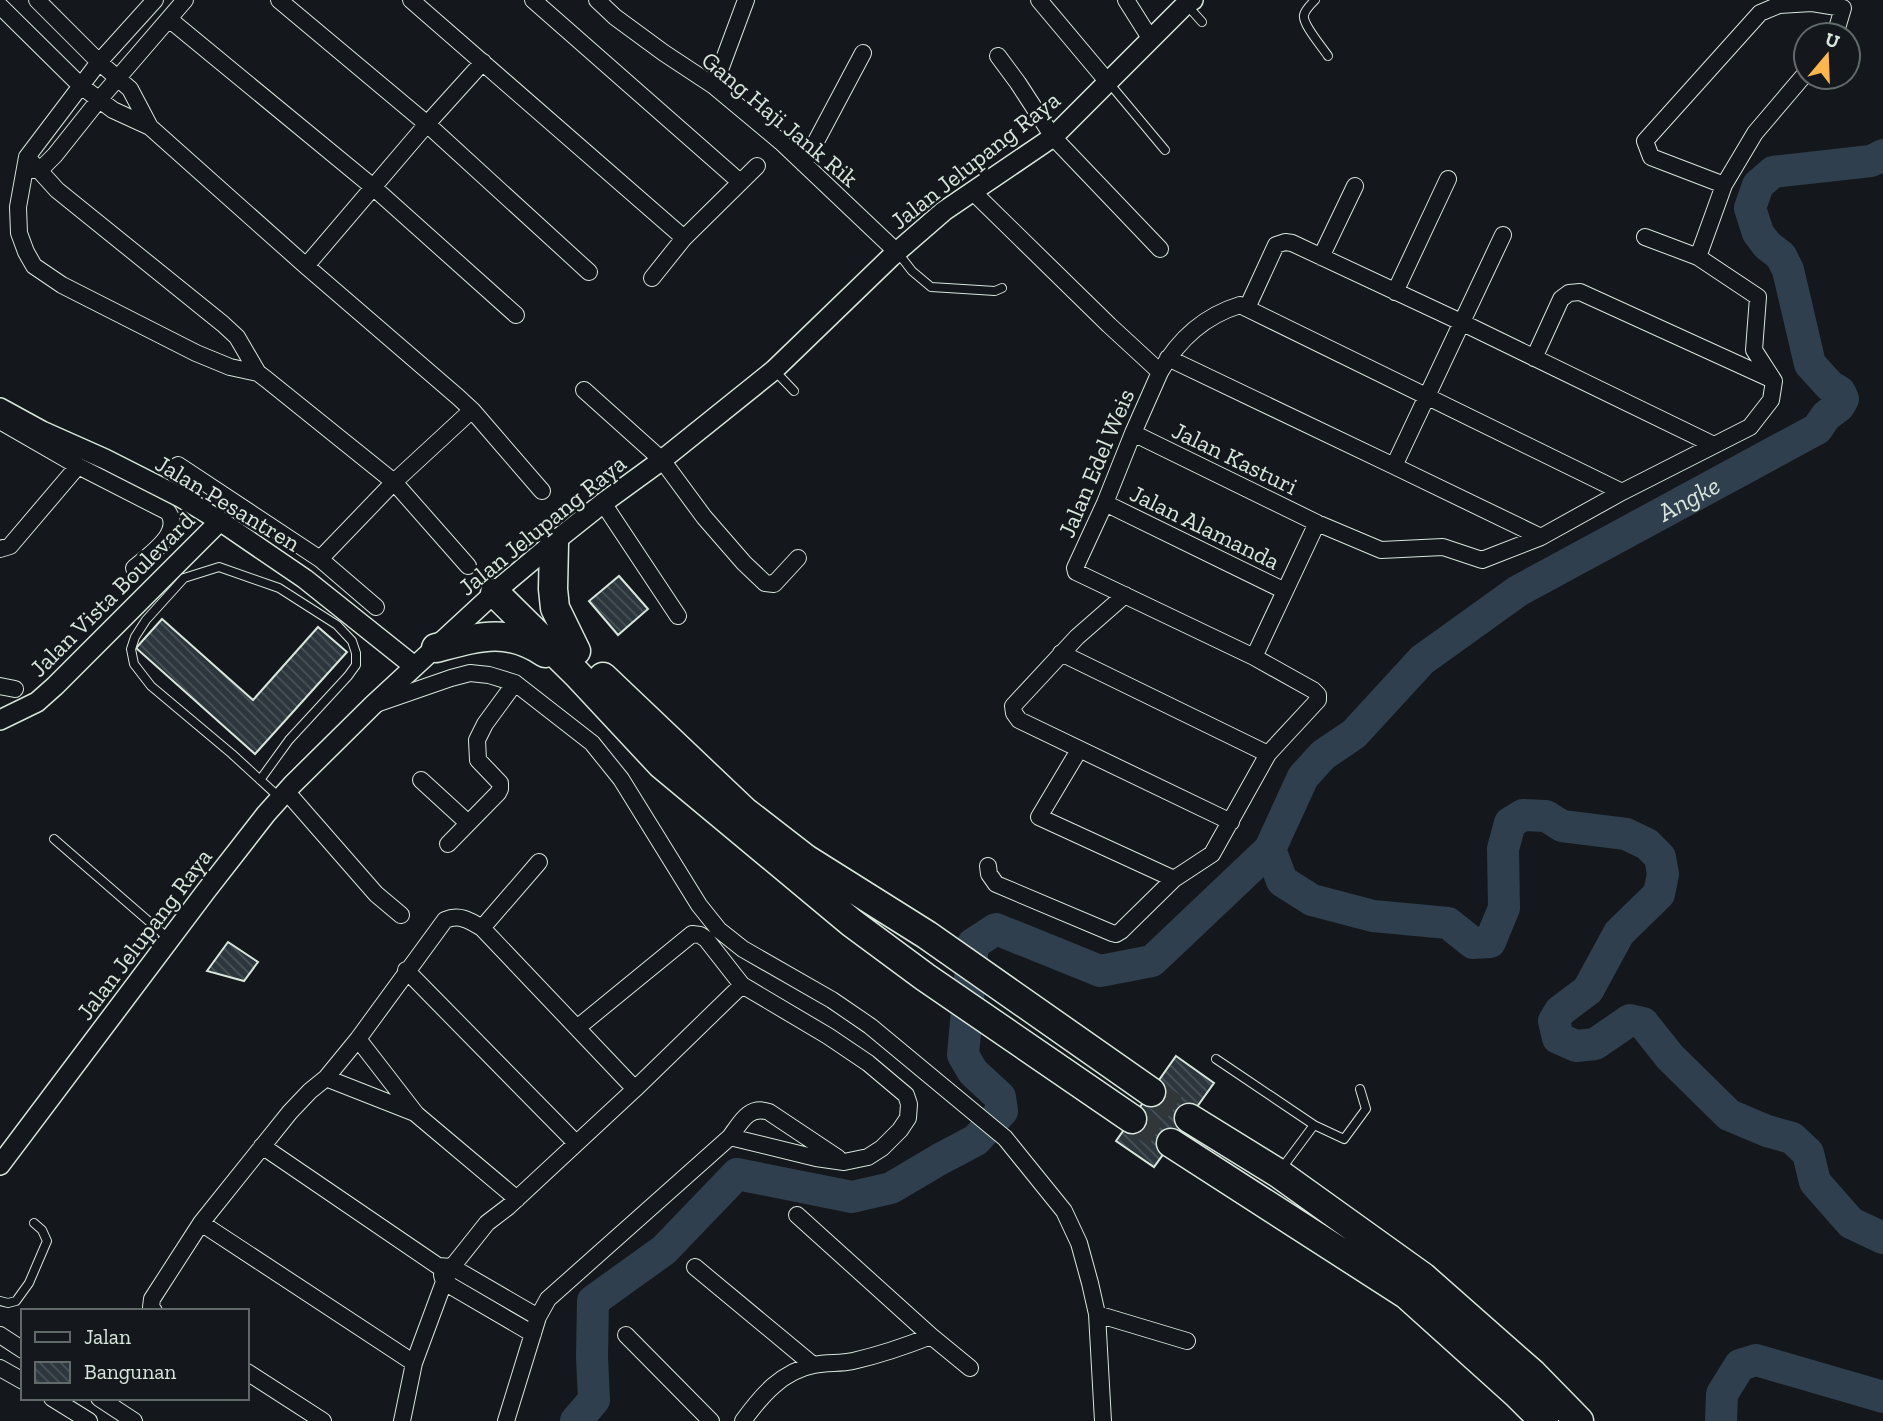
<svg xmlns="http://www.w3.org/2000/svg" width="1883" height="1421" font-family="'Zilla Slab',serif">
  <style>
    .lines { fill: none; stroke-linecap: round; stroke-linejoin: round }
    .river { stroke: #2f3f4d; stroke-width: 32 }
    .building { fill: url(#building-back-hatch); stroke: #d8e6dc; stroke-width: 2 }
    .motorway-tunnel { stroke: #313739; stroke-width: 28; stroke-dasharray: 28 14; stroke-linecap: butt }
    .service-casing { stroke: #d8e6dc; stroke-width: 10 }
    .minor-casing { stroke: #d8e6dc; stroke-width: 18 }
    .tertiary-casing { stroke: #d8e6dc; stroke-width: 22 }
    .motorway-casing { stroke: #d8e6dc; stroke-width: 31 }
    .service { stroke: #14181c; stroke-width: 8 }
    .minor { stroke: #14181c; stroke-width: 16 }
    .tertiary { stroke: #14181c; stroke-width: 19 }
    .motorway { stroke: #14181c; stroke-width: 28 }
    .labels { text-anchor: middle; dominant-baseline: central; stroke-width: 5; stroke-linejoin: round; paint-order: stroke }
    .street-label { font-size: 24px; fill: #d8e6dc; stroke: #14181c }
    .water-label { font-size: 26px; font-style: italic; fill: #d8e6dc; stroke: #14181c }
  </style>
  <defs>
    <pattern id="building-back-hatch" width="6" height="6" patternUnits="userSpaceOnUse" patternTransform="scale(1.75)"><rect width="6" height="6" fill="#2c363c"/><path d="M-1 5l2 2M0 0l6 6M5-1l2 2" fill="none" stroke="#4a5358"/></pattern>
  </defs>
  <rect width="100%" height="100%" fill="#14181c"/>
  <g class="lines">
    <g class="river">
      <path d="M1270 849 1282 881 1312 900 1373 916 1448 923 1473 943 1490 942 1504 908 1503 849 1510 823 1523 815 1546 816 1562 826 1626 834 1647 844 1660 857 1663 874 1659 894 1619 933 1588 990 1560 1011 1554 1021 1558 1038 1576 1046 1595 1044 1630 1020 1643 1023 1670 1057 1729 1115 1767 1131 1792 1138 1808 1153 1815 1182 1851 1223 1883 1238"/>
      <path id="s1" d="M576 1421 594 1400 592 1357 593 1301 664 1250 737 1174 852 1197 891 1188 940 1159 976 1140 1002 1111 1000 1097 973 1072 963 1055 973 944 996 929 1100 971 1152 961 1270 849 1303 777 1323 755 1354 734 1422 660 1518 591 1817 429 1826 416 1839 406 1843 399 1840 392 1830 386 1810 364 1788 270 1781 256 1767 245 1758 233 1750 208 1758 185 1773 172 1871 161 1883 155"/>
      <path d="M1721 1421 1722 1394 1740 1365 1756 1360 1883 1397"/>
    </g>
  </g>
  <path class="building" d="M619 576 648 609 618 635 589 601Z
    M162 619 253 700 318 627 347 652 255 754 136 648Z
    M228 942 258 962 244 981 207 971Z
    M1176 1056 1214 1083 1154 1167 1116 1141Z"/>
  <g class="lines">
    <path class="motorway-tunnel" d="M1151 1092 1189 1118
      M1132 1119 1171 1143"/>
    <g class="service-casing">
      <path id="service" d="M1315 0C1311 4 1305 10 1304 15 1302 24 1323 48 1328 56
        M1186 4 1202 22
        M1109 83 1165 150
        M898 253 912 271 931 287 995 291 1002 288
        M774 370 794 391
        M260 780 289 740 348 676 356 665V653L352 641 337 625 279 588 219 567 184 578 146 620 135 637 131 649 134 664 151 686 232 754 280 798
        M54 839 168 938
        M1216 1059 1314 1125 1282 1168
        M1314 1125 1344 1139 1366 1109 1360 1089
        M0 1301 8 1303 16 1301 29 1283 47 1241 42 1230 34 1223"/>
    </g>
    <g class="minor-casing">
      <path id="minor" d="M37 0 99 62 130 89 150 127
        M155 0 99 62 27 157 18 207 19 233 26 252 34 266 62 285 196 353 230 367 258 373 266 379 394 482 468 566
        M279 0 427 124 589 272
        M411 0 684 238
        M533 0 740 182
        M597 0 615 17 664 53 714 86 781 142 897 252
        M1039 0 1107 81
        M1126 0 1150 38
        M0 6 81 86 113 110 150 127 306 266 458 397 472 410 542 491
        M169 19 373 187 516 315
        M998 56 1018 83 1053 137 1160 249
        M714 86 746 0
        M27 157 57 190 223 324 237 337 258 373
        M804 164 863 53
        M30 170H40L55 155 98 101 185 0
        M1724 185 1651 157 1645 141 1760 13 1779 5 1812 3 1843 8 1835 35
        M972 191 1109 325 1160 372 1133 433 1105 503 1075 568 1076 572 1254 657 1317 523
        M1645 237 1698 257
        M1321 257 1355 186
        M306 266 427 124 483 62
        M652 278 684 238 757 166
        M1395 292 1448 179
        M1247 308 1276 245 1285 242 1292 243 1463 323 1714 445
        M1168 358 1394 466 1503 235
        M1534 358 1561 299 1569 293 1580 292 1773 380
        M1160 372C1178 340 1204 316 1240 305L1622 492
        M584 390 662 460 704 517 744 563 765 583 774 584 798 558
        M0 421 78 466 168 512C183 533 149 555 134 568
        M1133 433 1317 523 1381 550 1443 547 1482 560 1541 537 1622 492 1750 427 1771 400 1774 381 1754 350 1758 297 1698 257 1724 185 1755 133 1806 73
        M178 465 320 559
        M1394 466 1541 537
        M603 503 678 616
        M1105 503 1285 591
        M0 549 10 546 78 466
        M1125 595 1077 637 1013 706 1014 713 1019 720 1231 822
        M376 607 320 559 394 482 472 410
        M1061 653 1268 754
        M0 686 15 689
        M376 704 451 678 470 673 489 675 515 683 592 743 621 779 699 905 719 930 743 949 832 1000 870 1026 1005 1138 1064 1211 1079 1243 1090 1283 1097 1314 1103 1421
        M1079 750 1039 817 1174 879
        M421 780 468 823
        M286 791 376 894 401 915
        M448 844 498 793 500 789V783L478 760 477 740 485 724 515 683
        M988 866 989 874 996 884 1112 933 1116 934 1121 931 1174 879 1212 854 1268 754 1318 700V695L1313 690 1254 657
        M482 928 539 862
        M406 970 576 1143
        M577 1028 692 934 700 935 706 939 742 985 828 1036 868 1063 906 1095 909 1104 908 1118 900 1130 882 1148 868 1157 844 1162 816 1158 730 1137
        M358 1039 416 1114 517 1199
        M326 1078 415 1113
        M262 1146 438 1266 452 1267 538 1317
        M201 1223 414 1363
        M695 1267 813 1365
        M442 1275 444 1282 533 1334
        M154 1311 151 1307 152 1299 201 1223 290 1112 310 1091 326 1078 358 1039 445 920C459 914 469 920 482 928L635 1089
        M1097 1314 1187 1341
        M0 1335 23 1350
        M626 1335 711 1421
        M931 1336 970 1368
        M0 1368 23 1381
        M247 1372 323 1421
        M52 1398 89 1421
        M99 1398 134 1421
        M402 1421 414 1363 444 1282 452 1267 487 1223 508 1207 635 1089 742 985
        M506 1421 538 1317 548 1299 730 1137C741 1122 749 1105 769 1112L838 1158
        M743 1421C761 1396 782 1371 814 1365 827 1362 840 1364 853 1361 879 1355 906 1346 931 1336L797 1215"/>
    </g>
    <g class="tertiary-casing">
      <path id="tertiary" d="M0 408 42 431 105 459 182 498 220 521 305 579 414 666
        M0 720 37 702 55 686 220 521
        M0 1165 206 891 266 814 292 785 373 705 503 585 559 538 603 503 662 460 774 370 891 257 944 211 1053 137 1186 4 1193 0"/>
    </g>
    <g class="motorway-casing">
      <path id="motorway" d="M554 543 553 589 555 608 576 651
        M495 593 577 674 661 764 852 923 925 977 1132 1119
        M436 648C478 637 507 627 545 653
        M603 677 744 811 806 859 927 935 1151 1092
        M1189 1118 1278 1173 1423 1277 1533 1374 1579 1421
        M1171 1143 1407 1295 1517 1394 1544 1421"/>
    </g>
    <use href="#service" class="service"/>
    <use href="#minor" class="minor"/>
    <use href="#tertiary" class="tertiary"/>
    <use href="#motorway" class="motorway"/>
  </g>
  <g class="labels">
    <g class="street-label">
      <text transform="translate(780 119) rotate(40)">Gang Haji Jank Rik</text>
      <text transform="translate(975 160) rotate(-38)">Jalan Jelupang Raya</text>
      <text transform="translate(1235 458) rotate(26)">Jalan Kasturi</text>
      <text transform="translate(1096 463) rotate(-67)">Jalan Edel Weis</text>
      <text transform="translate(228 503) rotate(31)">Jalan Pesantren</text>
      <text transform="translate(542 525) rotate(-39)">Jalan Jelupang Raya</text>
      <text transform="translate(1205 527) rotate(26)">Jalan Alamanda</text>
      <text transform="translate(112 594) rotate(-45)">Jalan Vista Boulevard</text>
      <text transform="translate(144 934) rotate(-53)">Jalan Jelupang Raya</text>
    </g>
    <g class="water-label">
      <text stroke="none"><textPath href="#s1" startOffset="1710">Angke</textPath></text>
    </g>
  </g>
  <rect x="21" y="1309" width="228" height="91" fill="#14181c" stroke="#626a69" stroke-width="2"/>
  <rect x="35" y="1332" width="35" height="10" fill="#14181c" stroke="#626a69" stroke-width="2"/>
  <text x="84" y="1344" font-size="21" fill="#d8e6dc">Jalan</text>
  <rect x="35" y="1362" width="35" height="21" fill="url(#building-back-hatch)" stroke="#626a69" stroke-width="2"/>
  <text x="84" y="1379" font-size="21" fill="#d8e6dc">Bangunan</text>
  <g transform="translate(1827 56) rotate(19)"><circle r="33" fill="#14181c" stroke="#626a69" stroke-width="2"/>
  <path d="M0-5L12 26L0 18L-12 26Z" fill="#ffb74d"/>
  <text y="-10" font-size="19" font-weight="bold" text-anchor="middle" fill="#d8e6dc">U</text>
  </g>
</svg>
